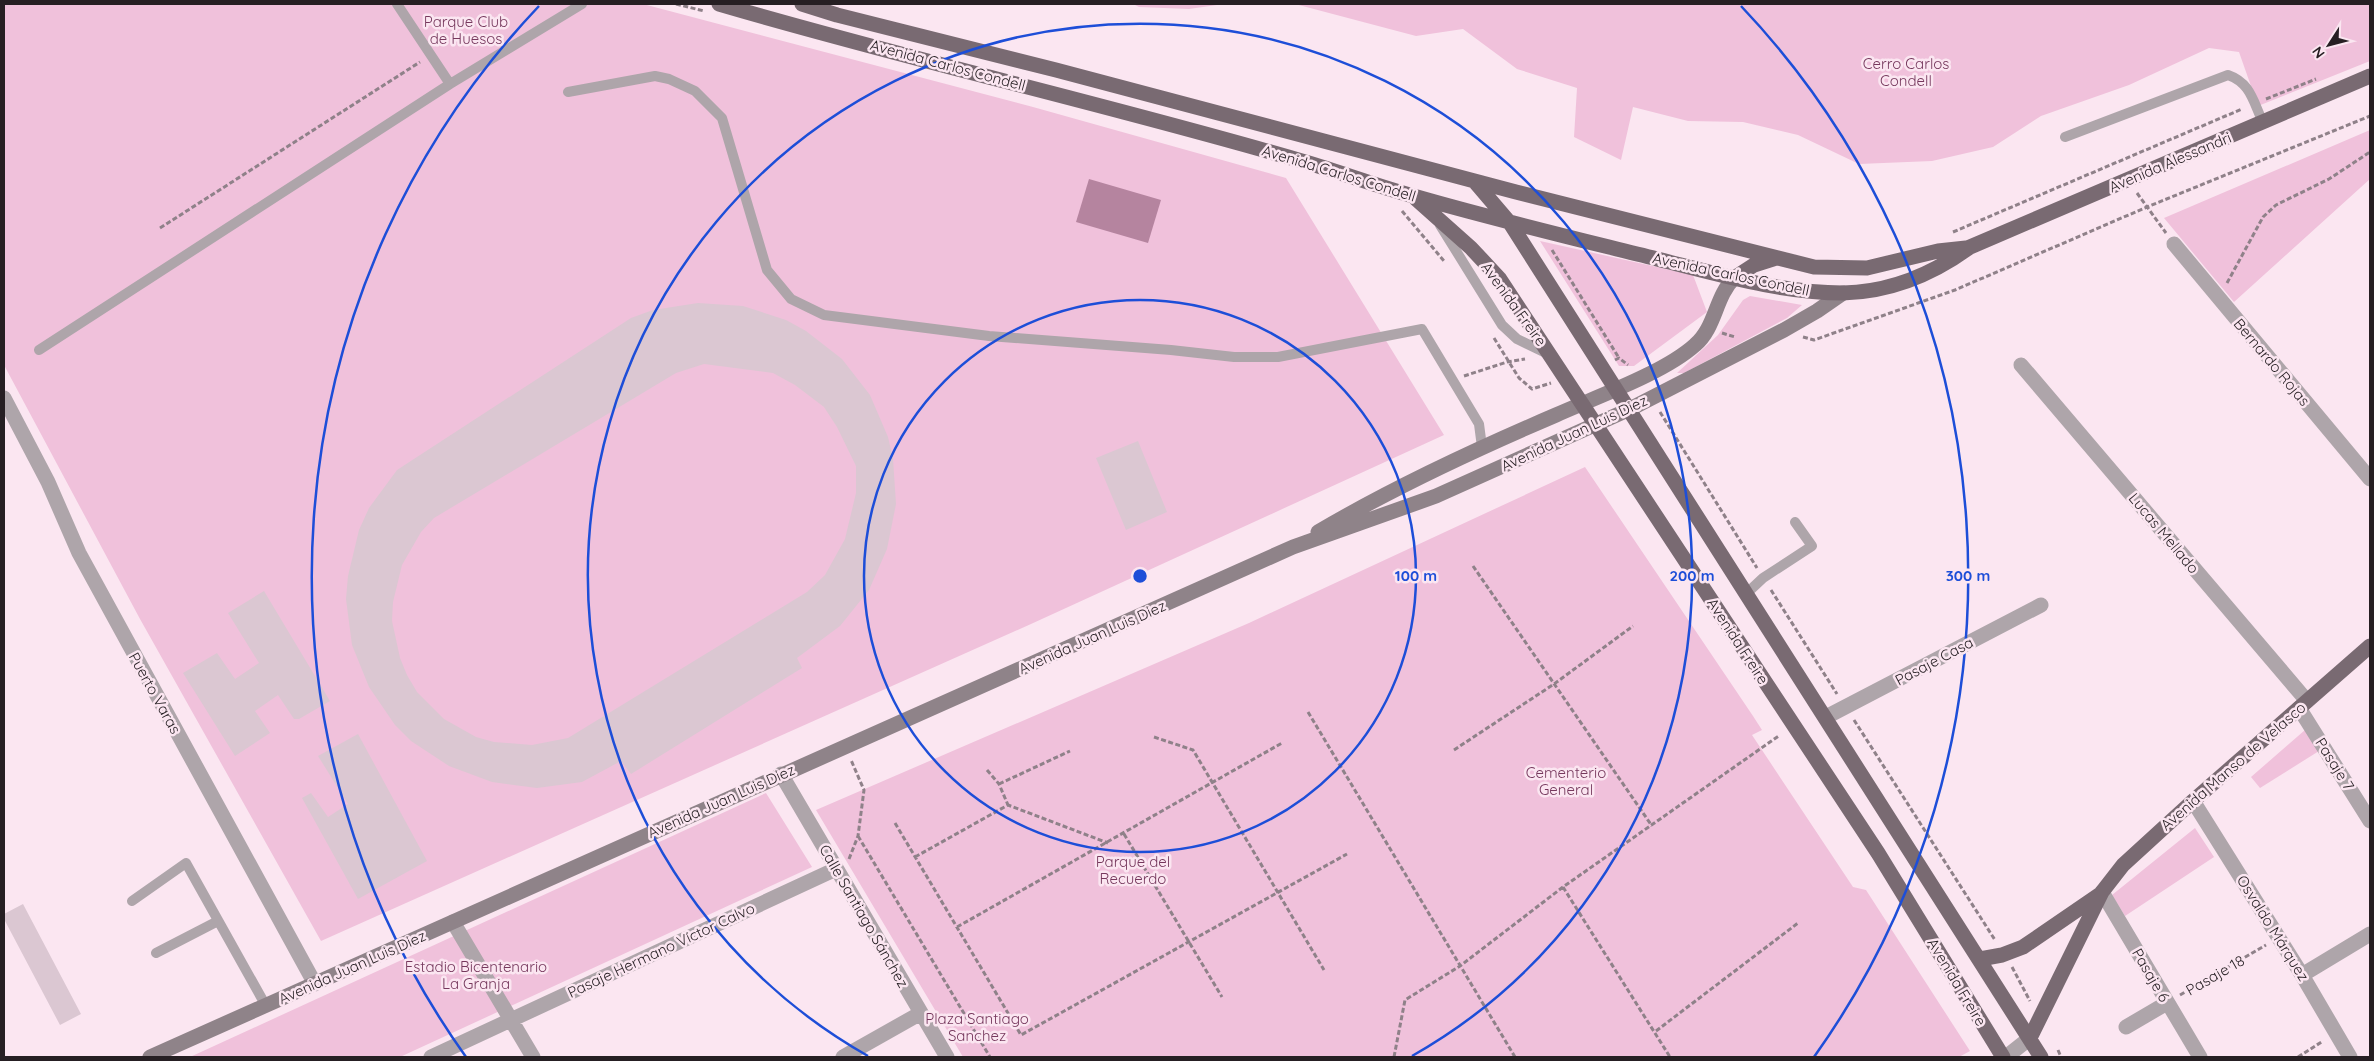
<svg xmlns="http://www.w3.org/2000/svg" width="2374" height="1061" font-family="Quicksand,sans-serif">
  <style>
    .green { fill: #f0c1db }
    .water { fill: #b5849f }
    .building { fill: #dbc7d2; fill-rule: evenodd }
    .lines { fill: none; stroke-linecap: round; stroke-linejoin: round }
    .path { stroke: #8f8189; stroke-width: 3; stroke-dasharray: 5 2.5; stroke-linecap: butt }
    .service { stroke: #aea5aa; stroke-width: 10 }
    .minor { stroke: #aea5aa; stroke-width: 15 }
    .tertiary { stroke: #aea5aa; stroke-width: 15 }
    .secondary { stroke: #8f8389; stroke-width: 15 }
    .primary { stroke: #796a72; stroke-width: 15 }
    .ring { fill: none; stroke: #1d4ed8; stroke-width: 2.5 }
    .labels { text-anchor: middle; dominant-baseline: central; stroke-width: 5; stroke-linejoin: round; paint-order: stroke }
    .park-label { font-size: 15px; fill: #76385d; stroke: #fbe6f1 }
    .street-label { font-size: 15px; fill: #261f23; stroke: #fbe6f1 }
    .centre { fill: #1d4ed8; stroke: #fbe6f1; stroke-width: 2.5 }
    .ring-label { font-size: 15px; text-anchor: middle; font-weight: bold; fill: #1d4ed8; stroke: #fbe6f1; stroke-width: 5; stroke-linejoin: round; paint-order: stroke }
  </style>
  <rect width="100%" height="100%" fill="#fbe6f1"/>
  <path class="green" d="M4 4H643L1033 107 1286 178 1444 435 1031 624 321 941 140 619 4 365Z
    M1133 4H1224L1189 9 1139 7Z
    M1295 4H2370V61L2258 106 2239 52 2209 48 2129 85 2041 116 1993 147 1932 161 1859 164 1798 135 1743 122 1688 121 1633 107 1621 160 1574 137 1577 88 1517 69 1463 29 1416 36Z
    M2370 130V179L2234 302 2164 218Z
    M1540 241 1693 275 1707 312 1634 366H1619Z
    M1750 296 1802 305 1787 318 1684 373H1677L1718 335 1743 300Z
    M1585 467 1753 716 1762 730 1752 735 1853 887 1866 890 1970 1051 1959 1057H963L816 810 1249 623Z
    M2305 730 2319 751 2260 788 2251 777Z
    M766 793 812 867 400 1057H190Z
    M2195 828 2214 857 2125 916 2112 895Z"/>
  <path class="water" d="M1089 179 1161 200 1148 243 1076 222Z"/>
  <path class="building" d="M698 303 743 306 786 320 806 331 842 359 870 395 888 437 893 459 896 504 887 549 869 590 840 626 797 658 802 668 631 774 621 761 582 782 537 788 492 782 449 766 411 741 395 725 369 687 352 645 346 599 348 576 359 530 369 508 397 470 631 318 653 310ZM704 364 773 373 795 385 824 407 837 427 856 466V493L845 539 825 575 807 592 568 738 532 745 494 742 476 737 444 719 417 692 407 675 400 658 392 621 393 602 402 565 421 532 434 518 676 373Z
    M1138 441 1167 512 1126 530 1096 458Z
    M264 591 330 701 299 719H294L278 695 255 711 270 733 235 756 183 673 217 653 235 679 259 663 228 613Z
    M358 734 427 861 358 899 302 798 311 793 328 817 348 804 318 756Z
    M23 904 81 1014 60 1025 4 919V914Z"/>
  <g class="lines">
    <path class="path" d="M676 4 704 11
      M2266 99 2316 79
      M2137 193 2166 233
      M1402 211 1444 261
      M160 228 420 62
      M1953 232 2242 109
      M1552 250 1619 358
      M2227 283 2263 217 2276 205 2329 179 2370 152
      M1722 333 1735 337
      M1803 337 1814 340 1955 290 2147 207 2370 116
      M1494 338 1519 378 1532 389 1551 383
      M1615 360 1619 358 1628 365
      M1464 376 1507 362 1525 359
      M1660 412 1757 568
      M1473 566 1652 826
      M1771 590 1837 694
      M1308 712 1515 1057
      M1854 720 1995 940
      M1154 737 1193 750 1324 970
      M1454 750 1554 684 1633 626
      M987 770 999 784 1008 805
      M999 784 1070 751
      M895 823 1021 1035 1347 854
      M1124 834 1222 997
      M858 836 990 1057
      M915 857 1008 805 1108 843
      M849 859 858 836 864 790 851 760
      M1563 887 1670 1057
      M957 927 1282 743
      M2012 967 2030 1001
      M2180 995 2266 945
      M1656 1031 1798 923
      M2058 1050 2061 1057
      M1394 1057 1405 1000 1460 966 1563 887 1780 735
      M2298 1057 2323 1041"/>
    <path class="service" d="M397 4 450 84
      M568 92 655 76 669 79 695 91 722 118 767 270 791 299 824 315 989 336 1171 350 1234 357H1278L1422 329 1479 424 1482 447
      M2065 137 2228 75C2251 83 2253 102 2263 122
      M1440 225 1502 325 1517 339 1548 354
      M39 350 450 84 582 4
      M1747 593 1763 578 1812 546 1795 522
      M132 901 186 863 266 1006
      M156 953 218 921"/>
    <path class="minor" d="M2174 244 2370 479
      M2021 365 2307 701
      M4 398 48 482 79 553 315 984
      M2299 708 2370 821
      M1826 717 2041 605
      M781 774 947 1057
      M2193 801 2302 975 2350 1057
      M2102 892 2200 1057
      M453 922 533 1057
      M2302 975 2370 934
      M2126 1027 2167 1003
      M431 1057 836 869
      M843 1057 921 1013"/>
    <path class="tertiary" d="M2006 1057 2030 1038"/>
    <path class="secondary" d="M1318 532C1394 487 1474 450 1556 415 1596 397 1664 373 1695 345 1716 327 1715 297 1734 278
      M150 1057 1293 547 1436 496 1630 409 1784 330 1817 311 1843 293"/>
    <path class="primary" d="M719 4C913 61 1111 105 1305 162 1343 173 1379 187 1417 197 1497 220 1577 239 1657 259 1718 274 1780 293 1843 293 1890 292 1933 274 1970 247L2370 76
      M802 4 837 15 1056 70 1516 192 1814 267 1867 268 1938 251 1966 248
      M1475 182 1510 223 2041 1057
      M1416 199 1471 248 1499 278 1878 853 2003 1057
      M1734 278 1754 265 1776 258
      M1980 959 2002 955 2023 947 2099 895
      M2030 1038 2102 892 2123 865 2193 801 2370 646"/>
  </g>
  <g class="ring">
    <circle cx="1140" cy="576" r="276"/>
    <path d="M868 1056A552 552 0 1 1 1412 1056"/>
    <path d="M466 1057A828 828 0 0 1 539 6M1741 6A828 828 0 0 1 1814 1057"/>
  </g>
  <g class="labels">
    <g class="park-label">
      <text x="466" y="21">Parque Club<tspan x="466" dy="17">de Huesos</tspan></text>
      <text x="1906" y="63">Cerro Carlos<tspan x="1906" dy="17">Condell</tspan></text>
      <text x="1566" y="772">Cementerio<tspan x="1566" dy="17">General</tspan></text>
      <text x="1133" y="861">Parque del<tspan x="1133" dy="17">Recuerdo</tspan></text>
      <text x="476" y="966">Estadio Bicentenario<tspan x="476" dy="17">La Granja</tspan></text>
      <text x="977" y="1018">Plaza Santiago<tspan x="977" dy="17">Sanchez</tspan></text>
    </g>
    <g class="street-label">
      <text transform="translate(948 65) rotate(15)">Avenida Carlos Condell</text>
      <text transform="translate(2170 162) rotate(-23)">Avenida Alessandri</text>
      <text transform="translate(1339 173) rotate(17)">Avenida Carlos Condell</text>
      <text transform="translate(1731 274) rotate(12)">Avenida Carlos Condell</text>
      <text transform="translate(1514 304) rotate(54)">Avenida Freire</text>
      <text transform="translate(2272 362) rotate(50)">Bernardo Rojas</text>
      <text transform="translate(1574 433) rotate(-25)">Avenida Juan Luis Diez</text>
      <text transform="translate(2164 533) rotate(50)">Lucas Mellado</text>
      <text transform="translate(1092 637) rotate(-24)">Avenida Juan Luis Diez</text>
      <text transform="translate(1738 641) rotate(57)">Avenida Freire</text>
      <text transform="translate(1934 661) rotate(-28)">Pasaje Casa</text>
      <text transform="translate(155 693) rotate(61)">Puerto Varas</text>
      <text transform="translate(2335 764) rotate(58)">Pasaje 7</text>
      <text transform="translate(2233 766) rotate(-41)">Avenida Manso de Velasco</text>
      <text transform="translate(721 801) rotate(-24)">Avenida Juan Luis Diez</text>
      <text transform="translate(864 916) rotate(60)">Calle Santiago Sánchez</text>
      <text transform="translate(2273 928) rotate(58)">Osvaldo Márquez</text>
      <text transform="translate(661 950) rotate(-25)">Pasaje Hermano Víctor Calvo</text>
      <text transform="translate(352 967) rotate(-24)">Avenida Juan Luis Diez</text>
      <text transform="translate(2151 975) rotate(60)">Pasaje 6</text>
      <text transform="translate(2215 975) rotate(-30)">Pasaje 18</text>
      <text transform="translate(1957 982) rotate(59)">Avenida Freire</text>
    </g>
  </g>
  <circle cx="1140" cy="576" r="8" class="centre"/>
  <g class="ring-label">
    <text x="1416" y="581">100 m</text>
    <text x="1692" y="581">200 m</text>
    <text x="1968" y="581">300 m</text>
  </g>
  <rect width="2374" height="1061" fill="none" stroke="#261f23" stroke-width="10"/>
  <g transform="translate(2329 45) rotate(234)" stroke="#fbe6f1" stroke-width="4" paint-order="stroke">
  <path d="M0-4L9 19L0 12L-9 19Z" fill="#261f23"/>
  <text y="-8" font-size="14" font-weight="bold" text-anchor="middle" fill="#261f23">N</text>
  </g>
</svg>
